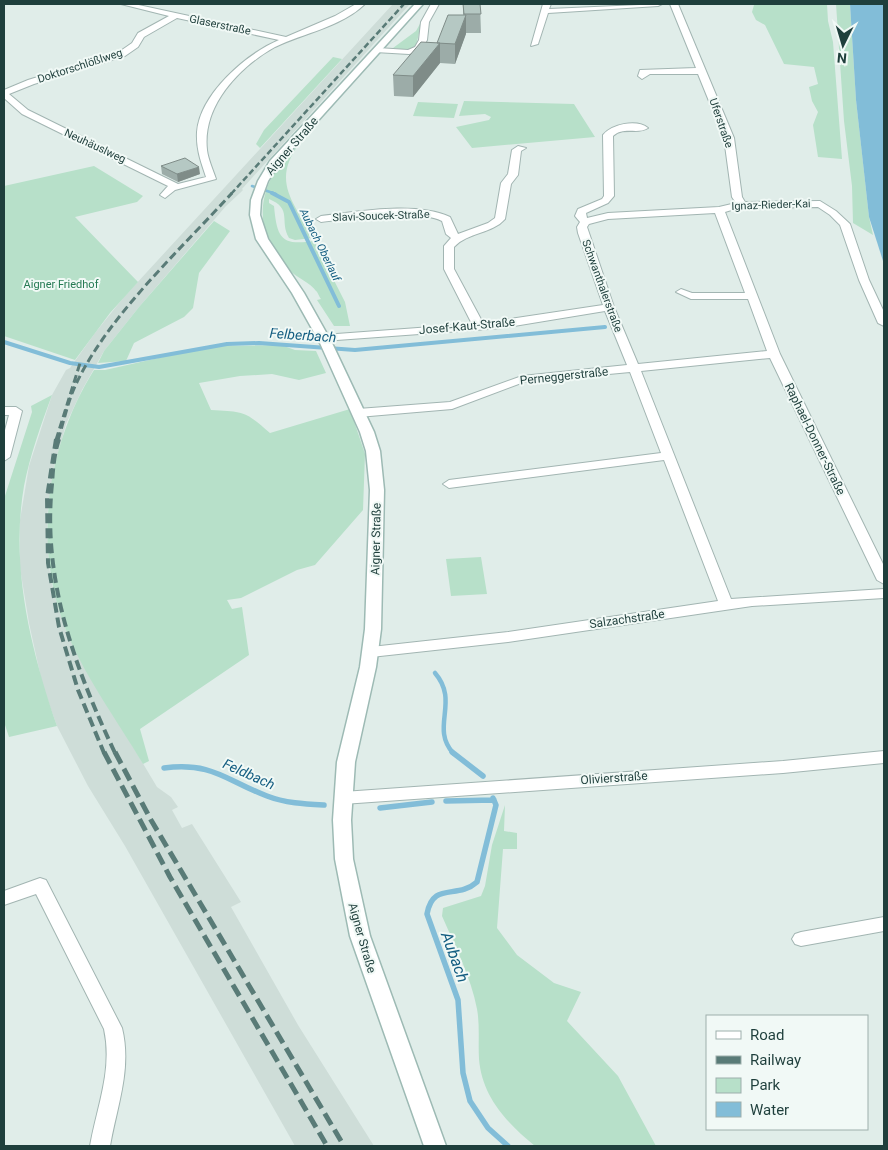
<svg xmlns="http://www.w3.org/2000/svg" width="888" height="1150" font-family="Roboto,sans-serif">
  <style>
    .built { fill: #ceddd8 }
    .green { fill: #b7e0c9 }
    .water { fill: #82bdd8 }
    .lines { fill: none; stroke-linecap: round; stroke-linejoin: round }
    .stream-far3 { stroke: #82bdd8; stroke-width: 2.5 }
    .stream-far2 { stroke: #82bdd8; stroke-width: 4 }
    .stream-far1 { stroke: #82bdd8; stroke-width: 4.5 }
    .stream { stroke: #82bdd8; stroke-width: 5.5 }
    .street-casing { stroke: #a2b5b2; stroke-width: 2 }
    .secondary-casing { stroke: #9dbab4; stroke-width: 3 }
    .street { fill: #fff; fill-rule: evenodd }
    .secondary { fill: #fff; fill-rule: evenodd }
    .rail-far3 { stroke: #597b77; stroke-width: 2.5; stroke-dasharray: 6 3; stroke-linecap: butt }
    .rail-far2 { stroke: #597b77; stroke-width: 3; stroke-dasharray: 8 4; stroke-linecap: butt }
    .rail-far1 { stroke: #597b77; stroke-width: 4; stroke-dasharray: 10 5; stroke-linecap: butt }
    .rail { stroke: #597b77; stroke-width: 5; stroke-dasharray: 13 6; stroke-linecap: butt }
    .wall { fill: #9caca8 }
    .shaded-wall { fill: #7f8c88 }
    .building { fill: #b5c8c3; stroke: #7f8c88 }
    .labels { text-anchor: middle; dominant-baseline: central; stroke-width: 4; stroke-linejoin: round; paint-order: stroke }
    .far-street-label { font-size: 11px; fill: #1f3f3c; stroke: #f1f9f6 }
    .far-water-label { font-size: 11px; font-style: italic; fill: #135d81; stroke: #f1f9f6 }
    .far-park-label { font-size: 11px; fill: #257a53; stroke: #f1f9f6 }
    .street-label { font-size: 12px; fill: #1f3f3c; stroke: #f1f9f6 }
    .water-label { font-size: 14px; font-style: italic; fill: #135d81; stroke: #f1f9f6 }
    .near-water-label { font-size: 16px; font-style: italic; fill: #135d81; stroke: #f1f9f6 }
  </style>
  <rect width="100%" height="100%" fill="#e0ede9"/>
  <path class="built" d="M393 4H410L242 189 243 190 240 193 226 206 139 307 104 351 82 390 66 424 54 468 47 517 49 567 53 589 64 626 89 673 157 787 171 797 178 807 172 810 182 828 192 824 241 902 231 907 298 1025 374 1146H295L125 846 88 786 57 726 43 687 29 623 20 568V520L29 466 52 395 66 370 70 368 95 333 124 297Z"/>
  <path class="green" d="M431 4 422 20 416 46 407 50 393 48 416 31Z
    M758 4H827L828 21 833 42 842 159 818 157 813 125 818 112 812 101 809 87 818 84 814 67 784 64 765 25 756 20 752 12 754 5Z
    M836 4H850L856 100 869 217 873 235 853 223 852 186 844 121Z
    M333 57 342 59 260 148 256 144 264 130Z
    M464 101 574 104 595 137 472 148 456 127 489 120 491 117 485 114 459 116Z
    M418 102 458 104 454 118 413 116Z
    M299 142 300 143C270 182 295 202 312 238L295 240 289 238C279 221 293 209 269 199V203L274 206C277 238 281 246 314 241L345 302 350 326H334L317 300 321 299C319 297 318 292 316 291 311 283 297 278 289 270 247 227 259 180 299 142Z
    M94 166 143 196 137 202 75 217 138 282 110 313 75 360 4 336V186Z
    M214 221 230 231 199 273 193 308 184 317 134 343 126 361 98 363 104 351 139 307Z
    M281 345 295 350 316 351 326 373 299 380 272 374 240 376 199 383 211 410C245 412 245 411 270 433L350 409 365 454 363 510 315 565 297 570 241 598 227 600 232 609 242 607 249 655 140 729 149 761 143 764C117 720 82 673 64 625 33 542 47 445 94 370H105L185 352 224 346Z
    M52 395C41 425 30 455 24 486 10 567 31 650 57 726L9 737 4 722V499L32 412 31 406Z
    M481 557 487 594 451 596 446 559Z
    M505 805 504 831 517 833V849H503L497 928 517 955 554 983 581 992 567 1021 618 1076 656 1146H535C507 1123 482 1097 479 1059 478 1043 480 1025 477 1009 471 977 455 946 442 916L443 908 481 896 485 886 492 845Z"/>
  <path class="water" d="M850 4H884V264L869 217 856 100Z"/>
  <g class="lines">
    <path class="stream-far3" d="M252 186 276 194"/>
    <path class="stream-far2" d="M272 193 289 202 339 306
      M4 342 70 363 99 367 227 344 259 343 355 350 605 327"/>
    <path class="stream-far1" d="M435 673C460 702 430 727 453 753"/>
    <path class="stream" d="M452 752 483 776
      M164 768C213 762 225 780 267 796 285 803 305 804 324 805
      M493 798 496 805 477 882C457 900 433 881 427 914L458 1000 463 1073 470 1101 488 1128 508 1146
      M446 801 494 800
      M380 808 432 802"/>
    <g class="street-casing">
      <path id="street" d="M121 4H134L286 37 335 16 356 4H365C341 27 304 33 275 47 239 67 202 106 207 150 208 159 213 170 216 179L175 190 165 198 160 195 168 186 22 114 4 98V90L28 80 119 52 132 43 138 33 169 16ZM177 18 279 40C246 54 200 94 197 132 196 149 201 162 206 177L178 184 28 110 9 94 34 84 125 56 138 47 144 37Z
        M431 4H439L429 22 427 40 421 51 409 54 375 52 374 50 378 48 408 50 415 47 419 40 421 22Z
        M543 4H551L549 9 662 4 658 6 548 13 538 44 531 46Z
        M670 4H678L734 138 742 197 745 202 820 201 836 211 850 224 869 280 884 312V326L878 323 859 280 840 225 830 215 818 207 738 208 725 212 780 354 884 566V584L877 580 770 358 641 371 731 599 884 589V598L752 606 508 642 371 657 366 656 364 652 366 648 371 647 508 632 718 601 664 460 449 488 443 484 449 480 661 453 630 372 524 382 452 409 358 417 352 413 358 409 450 402 522 376 627 365 605 311 502 328 323 341 317 338 323 335 472 324 444 269V246L451 238 446 234 442 221C415 208 352 219 321 222L316 219 321 216C358 212 415 201 450 217L458 234 488 223 495 218 501 183 508 174 512 150 518 146 526 148 521 151 518 175 511 184 505 219C492 234 468 232 454 247V269L483 323 603 305 578 233 577 227 580 222 575 216 578 209 602 199 604 196 603 135C612 124 637 119 648 128 638 135 624 126 613 136L614 196 608 203 586 213 587 218 608 213 719 207 736 203 732 197 724 138 698 74H650L642 79 638 76 640 70 696 68ZM715 213 745 293H692L681 289 676 292 691 299H748L767 351 638 364 614 307 587 227 589 224 608 219Z
        M4 407H16L22 411 10 457 4 461V434L9 415H4Z
        M884 751V763L783 773 343 804 337 802 335 798 337 794 343 792 783 761Z
        M40 878 46 880 122 1028C132 1069 117 1106 110 1146H90C97 1106 113 1070 104 1029L36 894 4 905V891Z
        M884 917V931L801 946 795 944 792 939 795 934 801 932Z"/>
    </g>
    <g class="secondary-casing">
      <path id="secondary" d="M415 4H423L278 165 268 181 261 200 260 215 268 239 304 293 332 343 374 432 380 451 384 490 381 629 376 667 355 762 351 820 353 859 370 936 446 1146H424L350 936 335 859 333 820 337 762 360 667 365 629 370 490 366 451 360 432 320 343 292 293 256 239 250 215 251 200 258 181 270 161Z"/>
    </g>
    <use href="#street" class="street"/>
    <use href="#secondary" class="secondary"/>
    <path class="rail-far3" d="M231 194 404 4"/>
    <path class="rail-far2" d="M56 440 81 360
      M58 440C64 421 68 400 77 382 110 314 181 249 232 193"/>
    <path class="rail-far1" d="M56 439 47 497 48 563 59 627 78 690 104 753
      M59 439C54 454 53 469 52 484 42 580 75 668 115 753"/>
    <path class="rail" d="M104 752 170 877 327 1146
      M115 752 151 820 344 1146"/>
  </g>
  <path class="wall" d="M463 4H480L481 33H466L455 64 440 63 413 97 394 96 393 75 437 43 463 15Z
    M161 166 200 174 178 182 162 174Z"/>
  <path class="shaded-wall" d="M466 15V34L455 64V44Z
    M440 43V63L413 97V76Z
    M199 167 200 174 178 182 177 174Z"/>
  <path class="building" d="M463 4H480L481 14H464Z
    M448 15H466L455 44 437 43Z
    M421 42 440 43 413 76 393 75Z
    M185 158 199 167 177 174 161 166Z"/>
  <g class="labels">
    <g class="far-street-label">
      <text transform="translate(220 25) rotate(12)">Glaserstraße</text>
      <text transform="translate(80 66) rotate(-18)">Doktorschlößlweg</text>
      <text transform="translate(721 123) rotate(71)">Uferstraße</text>
      <text transform="translate(95 146) rotate(25)">Neuhäuslweg</text>
      <text transform="translate(771 205) rotate(-2)">Ignaz-Rieder-Kai</text>
      <text transform="translate(381 216) rotate(-2)">Slavi-Soucek-Straße</text>
      <text transform="translate(602 286) rotate(70)">Schwanthalerstraße</text>
    </g>
    <g class="far-water-label">
      <text transform="translate(320 245) rotate(64)">Aubach Oberlauf</text>
    </g>
    <g class="far-park-label">
      <text x="61" y="284">Aigner Friedhof</text>
    </g>
    <g class="street-label">
      <text transform="translate(292 146) rotate(-49)">Aigner Straße</text>
      <text transform="translate(467 326) rotate(-5)">Josef-Kaut-Straße</text>
      <text transform="translate(564 376) rotate(-6)">Perneggerstraße</text>
      <text transform="translate(815 439) rotate(64)">Raphael-Donner-Straße</text>
      <text transform="translate(376 539) rotate(-89)">Aigner Straße</text>
      <text transform="translate(627 619) rotate(-8)">Salzachstraße</text>
      <text transform="translate(614 778) rotate(-4)">Olivierstraße</text>
      <text transform="translate(362 938) rotate(74)">Aigner Straße</text>
    </g>
    <g class="water-label">
      <text transform="translate(303 335) rotate(4)">Felberbach</text>
      <text transform="translate(249 774) rotate(24)">Feldbach</text>
    </g>
    <g class="near-water-label">
      <text transform="translate(455 957) rotate(70)">Aubach</text>
    </g>
  </g>
  <rect width="888" height="1150" fill="none" stroke="#1f3f3c" stroke-width="10"/>
  <rect x="706" y="1015" width="162" height="115" fill="#f1f9f6" stroke="#9dafac"/>
  <rect x="716" y="1031" width="25" height="8" fill="#ffffff" stroke="#9dafac"/>
  <text x="750" y="1040" font-size="15" fill="#1f3f3c">Road</text>
  <rect x="716" y="1056" width="25" height="8" fill="#597b77" stroke="#9dafac"/>
  <text x="750" y="1065" font-size="15" fill="#1f3f3c">Railway</text>
  <rect x="716" y="1078" width="25" height="15" fill="#b7e0c9" stroke="#9dafac"/>
  <text x="750" y="1090" font-size="15" fill="#1f3f3c">Park</text>
  <rect x="716" y="1102" width="25" height="15" fill="#82bdd8" stroke="#9dafac"/>
  <text x="750" y="1115" font-size="15" fill="#1f3f3c">Water</text>
  <g transform="translate(843 45) rotate(185)" stroke="#f1f9f6" stroke-width="4" paint-order="stroke">
  <path d="M0-4L9 19L0 12L-9 19Z" fill="#1f3f3c"/>
  <text y="-8" font-size="14" font-weight="bold" text-anchor="middle" fill="#1f3f3c">N</text>
  </g>
</svg>
